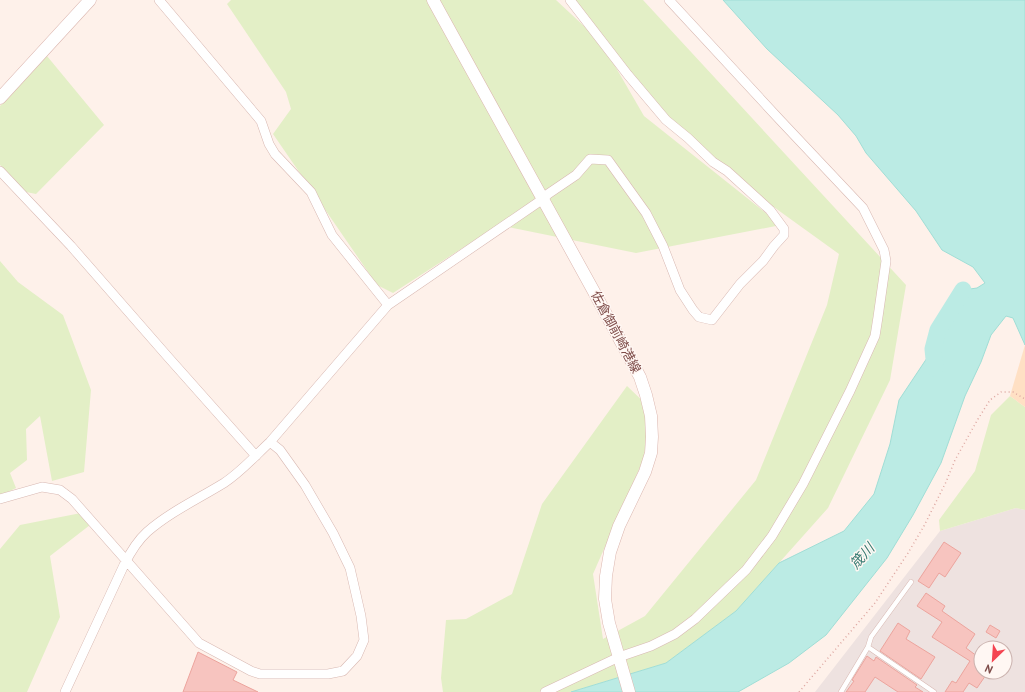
<svg xmlns="http://www.w3.org/2000/svg" width="1025" height="692" font-family="'PT Sans','Noto Sans JP',sans-serif">
  <style>
    .industrial { fill: #eee2e0; fill-rule: evenodd }
    .green { fill: #e3efc6 }
    .sand { fill: #ffe0c4 }
    .water { fill: #bbebe4; stroke: #a0ded6 }
    .lines { fill: none; stroke-linecap: round; stroke-linejoin: round }
    .river { stroke: #bbebe4; stroke-width: 17 }
    .building { fill: #f7c4bf; stroke: #eca49d }
    .lane-casing { stroke: #d8b8b2; stroke-width: 5.5 }
    .street-casing { stroke: #d8b8b2; stroke-width: 10 }
    .secondary-casing { stroke: #dbb6af; stroke-width: 13 }
    .path { stroke: #dda6a0; stroke-width: 1.5; stroke-dasharray: 1 3; stroke-linecap: butt }
    .lane { stroke: #fff; stroke-width: 4.5 }
    .street { stroke: #fff; stroke-width: 9 }
    .secondary { stroke: #fff; stroke-width: 12 }
    .labels { text-anchor: middle; dominant-baseline: central; stroke-width: 3; stroke-linejoin: round; paint-order: stroke }
    .street-label { font-size: 13px; fill: #7e4c49; stroke: #fff7f3 }
    .water-label { font-size: 14px; font-style: italic; fill: #387c73; stroke: #fff7f3 }
  </style>
  <rect width="100%" height="100%" fill="#fef1ea"/>
  <path class="industrial" d="M1016 508 1025 510V692H815L940 531ZM981 648H1005V672H981Z"/>
  <path class="green" d="M231 0H556L600 41 569 0H643L906 285 890 380 828 508 736 611 666 663 571 692H443L441 678 446 620 466 619 512 594 542 504 627 386 649 407 644 458 593 574 603 639 645 616 756 480 827 305 839 254 760 197 660 115 604 47 644 116 781 225 636 253 498 225 393 293 377 285 273 134 291 109 286 92 227 4Z
    M47 56 104 125 36 194 26 192 0 165V106Z
    M0 261 18 282 63 315 91 390 84 472 52 481 40 416 26 429 27 460 10 473 16 488 0 496Z
    M1010 396 1025 407V510L1016 508 940 531 939 520 975 471 991 415Z
    M81 513 90 525 50 556 60 617 27 692H0V549L20 525Z"/>
  <path class="sand" d="M1025 345V407L1010 396Z"/>
  <path class="water" d="M723 0H1025V345L1013 318 1006 316 991 335 981 362 965 396 941 463 913 515 887 558 826 635 789 663 738 692H571L666 663 736 611 779 563 844 531 874 494 890 444 899 400 933 349 938 330 963 290 977 288 985 283 973 267 942 250 916 211 866 153 856 136 838 115 767 49Z"/>
  <g class="lines">
    <path class="river" d="M935 368 933 349 938 330 963 290"/>
  </g>
  <path class="building" d="M944 542 961 553 945 577 939 573 929 588 918 581Z
    M926 593 945 606 942 611 975 634 966 648 981 659V672H988L977 688 969 683 963 692H945L952 681 956 683 970 661 932 637 942 622 917 606Z
    M898 623 910 631 906 639 935 657 921 679 880 651Z
    M990 625 1000 631 996 638 986 632Z
    M198 652 237 672 233 680 258 692H183Z
    M867 656 874 661 876 657 917 685 915 687 923 692H898L875 677 865 692H846L854 681 852 680Z"/>
  <g class="lines">
    <g class="lane-casing">
      <path id="lane" d="M868 647 871 637 911 582
        M841 692 868 647 934 692"/>
    </g>
    <g class="street-casing">
      <path id="street" d="M159 0 261 121 269 144 275 154 311 192 332 235 388 305
        M0 171 71 246 168 357 256 456
        M0 499 42 487 60 490 72 499 199 643 251 671 260 674H328L343 671 357 656 364 640 361 616 350 568 333 533 305 485 280 450 270 442
        M65 692 124 565C130 553 137 541 147 532 170 512 198 499 224 483 241 472 255 456 270 442L388 305 543 199 548 194 576 175 590 159 608 160 646 213 663 246 680 290 693 310 699 317 712 320 740 284 763 261 774 246 784 235V229L770 210 727 171 713 162 688 138 666 120 628 75 570 0
        M545 692 619 657 651 646 675 634 695 619 746 570 772 536 803 484 850 391 875 336 878 317 886 261 884 250 863 208 780 120 669 0"/>
    </g>
    <g class="secondary-casing">
      <path id="secondary" d="M433 0 593 290 640 377 646 395 651 416 652 437 651 453 645 472 619 526 610 552 606 576 605 599 609 623 629 692
        M0 98 90 0"/>
    </g>
    <path class="path" d="M799 692 875 603 908 553 924 526 946 482 955 460 978 419 990 400 1001 392H1013L1025 399"/>
    <use href="#lane" class="lane"/>
    <use href="#street" class="street"/>
    <use href="#secondary" class="secondary"/>
  </g>
  <g class="labels">
    <g class="street-label">
      <text transform="translate(616 332) rotate(62)">佐倉御前崎港線</text>
    </g>
    <g class="water-label">
      <text transform="translate(862 556) rotate(-48)">筬川</text>
    </g>
  </g>
  <g transform="translate(993 660) rotate(205)"><circle r="19" fill="#fff7f3" stroke="#cbb3af"/>
  <path d="M0-3L7 15L0 10L-7 15Z" fill="#f44451"/>
  <text y="-6" font-size="11" font-weight="bold" text-anchor="middle" fill="#7e4c49">N</text>
  </g>
</svg>
